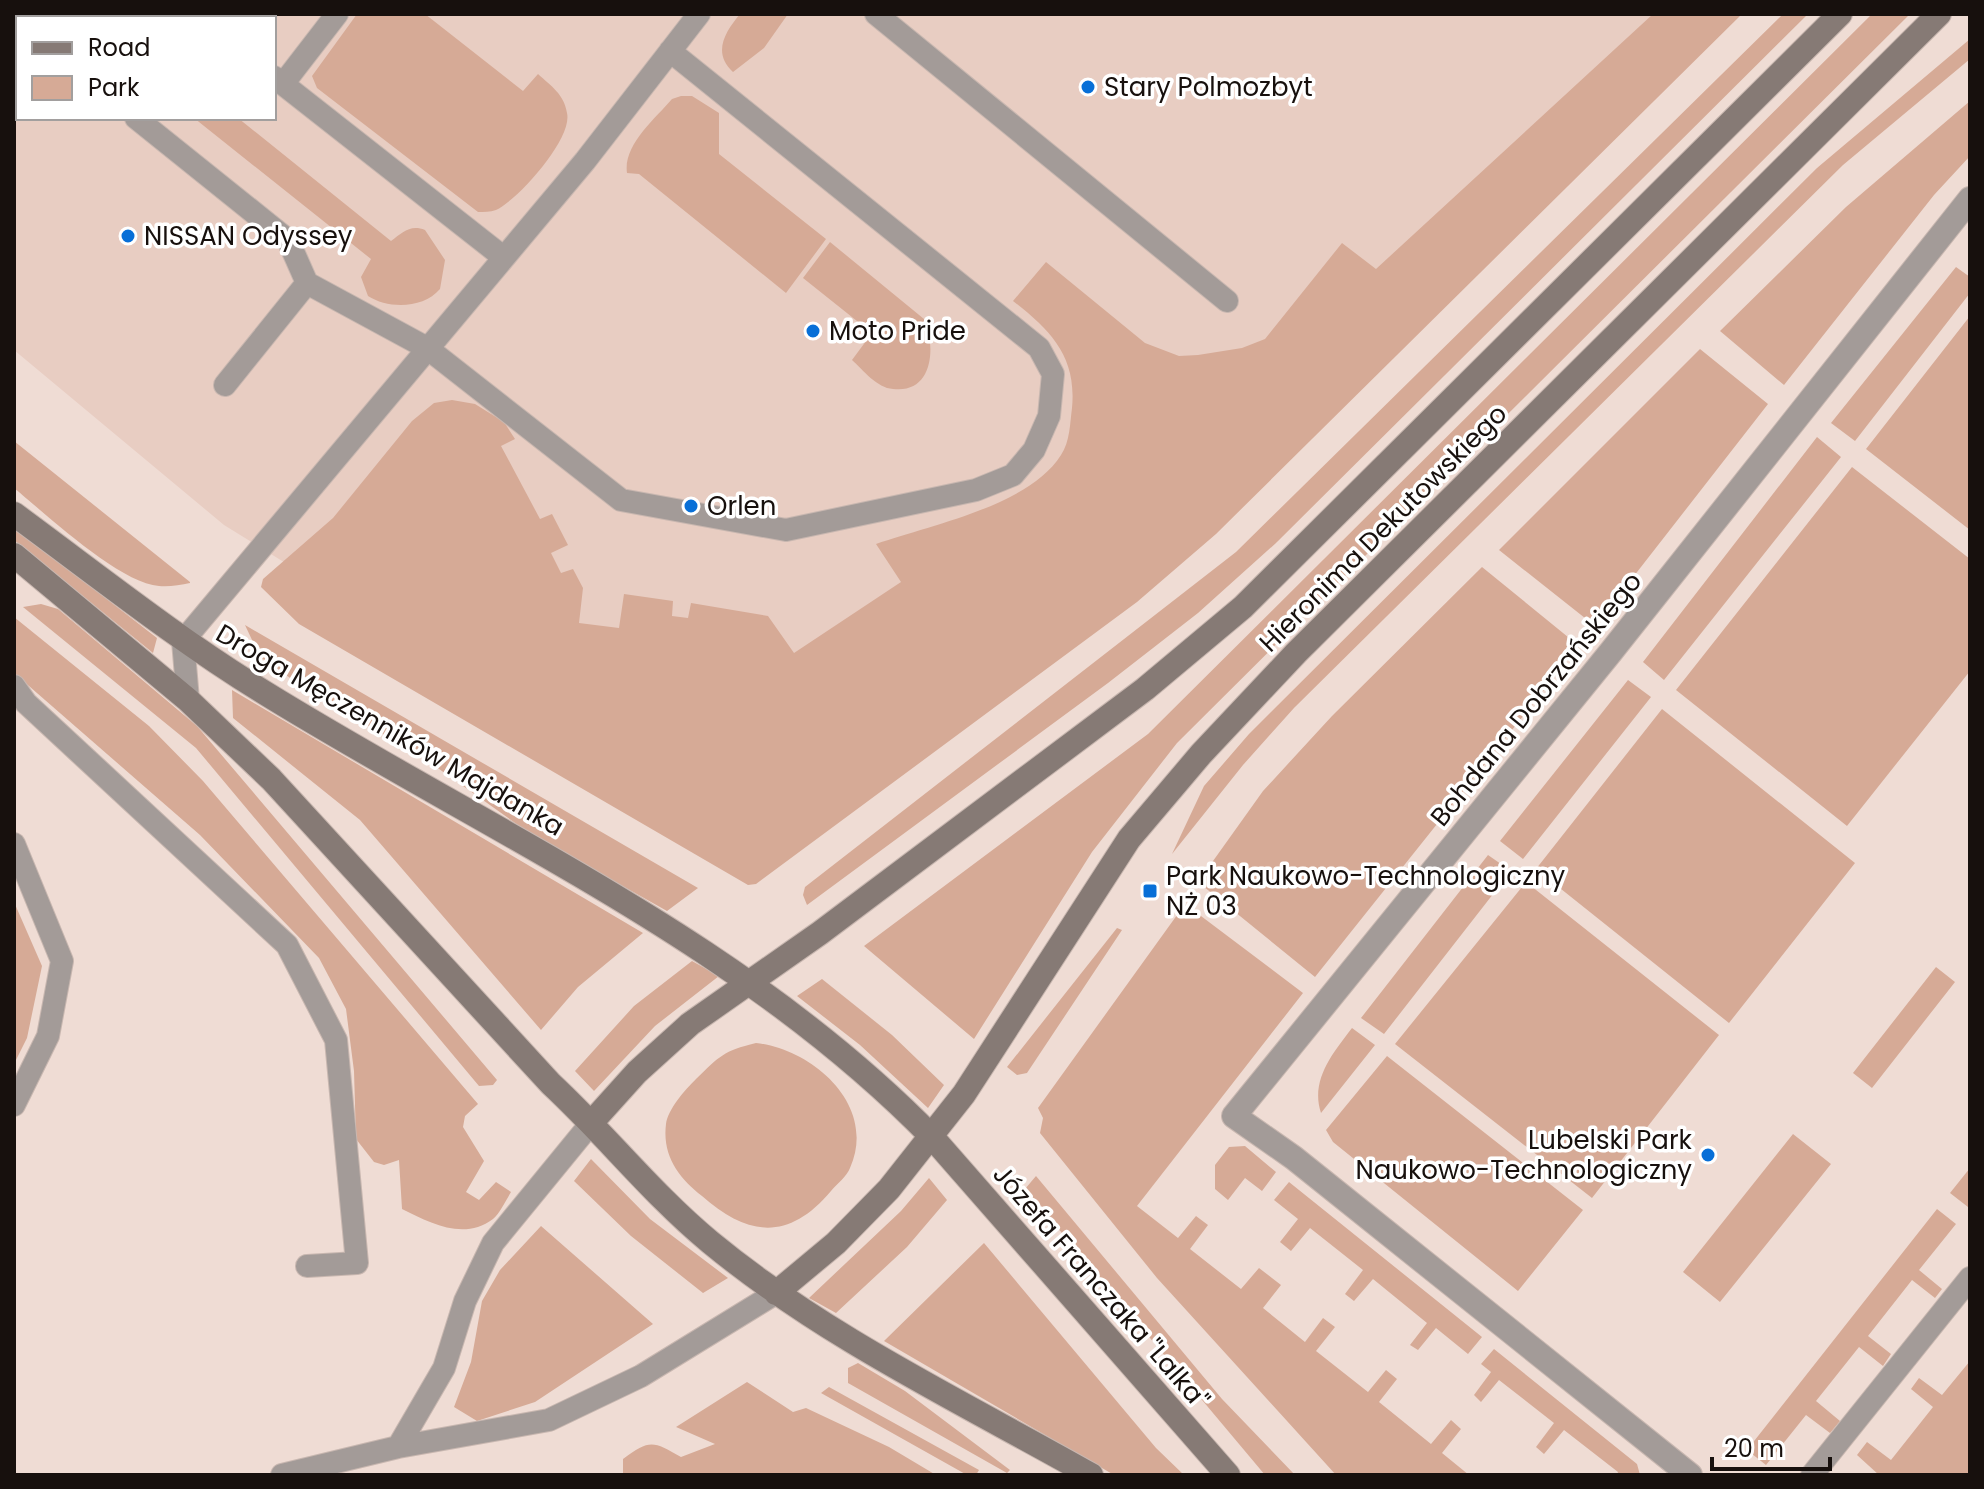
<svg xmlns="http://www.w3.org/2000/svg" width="1984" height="1489" font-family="Poppins,sans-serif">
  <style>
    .built { fill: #e8cdc2; fill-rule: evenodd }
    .green { fill: #d6aa96 }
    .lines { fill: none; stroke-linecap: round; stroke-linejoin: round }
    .lane-casing { stroke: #c8b7b0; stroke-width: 24 }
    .street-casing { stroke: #c8b7b0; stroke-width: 26 }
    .secondary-casing { stroke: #c8b7b0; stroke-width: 26 }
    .lane { stroke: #a39b98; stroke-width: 22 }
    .street { stroke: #a39b98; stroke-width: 24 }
    .secondary { stroke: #867a75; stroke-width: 24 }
    .poi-dot { fill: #086fd7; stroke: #fff; stroke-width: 3 }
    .labels { text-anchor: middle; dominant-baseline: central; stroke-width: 7; stroke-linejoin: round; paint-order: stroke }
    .poi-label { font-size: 26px; fill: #17100d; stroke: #fff; text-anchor: start }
    .street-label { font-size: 26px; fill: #17100d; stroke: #fff }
  </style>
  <rect width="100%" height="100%" fill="#efdcd4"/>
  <path class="built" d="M14 14H1680L746 849 224 525 14 350ZM18 18H274V118H18Z"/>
  <path class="green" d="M357 14H425L523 91 538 74C551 86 564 94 567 113 573 138 519 199 496 210 490 212 484 212 478 212L317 88 312 76Z
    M740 14H788L764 48 733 72C712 53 725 32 740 14Z
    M1653 14H1742L1216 534 1137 602 756 884 748 885 299 624 261 587 263 579 333 518 412 421 434 403 452 400 475 404 504 422 515 439 501 446 540 519 552 514 568 545 551 553 561 573 573 569 583 588 579 623 619 628 624 594 673 601 672 616 688 618 691 603 768 616 794 653 901 582 876 544C930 525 1029 506 1061 455 1070 442 1070 423 1072 408 1077 356 1050 330 1013 301L1046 262 1145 343 1179 356 1198 355 1242 348 1265 339 1342 243 1376 269Z
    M1783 14H1808L1276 543 1198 613 1108 683 807 905 803 895 805 887 1236 552Z
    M1872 14H1910L1177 743 1092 852 974 1039 864 946 1148 734Z
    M1970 39V59L1843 165 1294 708 1243 765 1172 854 1204 786 1249 734 1817 168Z
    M681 96H692L719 113V154L826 239 786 293 639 174 627 173C623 145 655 119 672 99Z
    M1970 101V156L1934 195 1784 385 1720 331 1846 207Z
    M194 118H238L391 241C402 233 410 224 425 230L445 260 440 289C423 309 388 309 368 296L361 277 371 259Z
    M830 242 924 319C936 345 934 394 893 389 877 388 863 370 852 360L872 333 803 278Z
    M1956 267 1970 277V293L1855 441 1831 423Z
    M1970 316V530L1866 449Z
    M1700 349 1768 404 1595 626 1499 550Z
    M1817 437 1841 457 1664 680 1643 662Z
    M14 441 190 582V583C180 585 169 587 159 586 119 583 46 514 14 488Z
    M1852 467 1970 559V671L1847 826 1676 690Z
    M14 527 157 638 153 653 14 540Z
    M1482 567 1579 646 1315 977 1198 882 1263 791 1332 716Z
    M41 604 58 609 197 726 497 1080 493 1085 479 1086 196 748 23 607Z
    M14 617 149 726 203 781 478 1104 465 1116 463 1127 484 1161 466 1192 479 1200 496 1182 511 1192C506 1200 500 1213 493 1219 464 1241 430 1223 402 1209L399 1160 384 1165 374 1162 356 1139 354 1071 346 1009 319 958 200 835 14 673Z
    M245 625 698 888 667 911 532 835 425 759 306 689 260 657Z
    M1628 680 1651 697 1523 859 1500 841Z
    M232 690 643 933 578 987 541 1030 360 820 233 718Z
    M1662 709 1855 863 1729 1023 1536 869Z
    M1488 855 1511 871 1384 1034 1361 1018Z
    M1526 882 1719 1035 1592 1198 1395 1044Z
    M14 902 42 966 27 1038 14 1064Z
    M1185 904 1303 993 1137 1206 1178 1238 1196 1216 1208 1225 1190 1249 1241 1289 1259 1268 1281 1285 1263 1308 1305 1342 1323 1318 1335 1327 1316 1351 1368 1392 1386 1370 1397 1379 1379 1402 1431 1444 1451 1420 1461 1429 1442 1453 1469 1475H1336L1157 1278 1040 1133 1043 1118 1038 1108Z
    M1117 928 1122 930 1027 1073 1017 1075 1007 1067Z
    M692 961 719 976 655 1026 594 1091 575 1071 634 1006Z
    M1936 967 1955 982 1872 1088 1853 1073Z
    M822 979 892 1035 944 1085 928 1108 860 1045 797 996Z
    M1352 1028 1375 1045 1321 1113C1310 1080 1333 1053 1352 1028Z
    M756 1043C812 1049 878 1105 850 1168 847 1176 837 1184 831 1191 789 1241 748 1237 702 1196 679 1178 662 1156 666 1124 668 1109 685 1090 696 1079 720 1056 723 1051 756 1043Z
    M1387 1056 1583 1210 1518 1291 1333 1142 1326 1130Z
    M1793 1134 1831 1164 1720 1302 1683 1272Z
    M1245 1146 1276 1172 1262 1191 1245 1178 1228 1200 1215 1189V1165L1229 1147Z
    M591 1159 650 1219 728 1278 703 1293 631 1236 574 1181Z
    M1970 1168V1205L1968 1207 1950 1193Z
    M1036 1176 1222 1399 1295 1475H1265L1025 1189Z
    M929 1178 947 1200 907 1247 836 1313 809 1298 901 1211Z
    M1289 1182 1482 1337 1468 1354 1436 1328 1418 1350 1410 1345 1427 1323 1373 1279 1354 1301 1345 1294 1363 1270 1310 1228 1291 1251 1280 1242 1298 1219 1274 1200Z
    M1937 1209 1956 1224 1919 1270 1942 1289 1935 1298 1912 1280 1868 1336 1891 1354 1883 1366 1859 1347 1816 1401 1840 1421 1830 1433 1806 1415 1766 1465 1747 1450Z
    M541 1226 653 1324 535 1402 477 1421 454 1407 471 1362 482 1301 500 1270Z
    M984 1243 1156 1448 1184 1475H1114L884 1341Z
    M1494 1349 1637 1464 1640 1475H1617L1618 1472 1564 1430 1544 1454 1536 1447 1554 1423 1499 1380 1481 1402 1474 1395 1491 1372 1481 1364Z
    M1970 1361V1475H1879L1857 1455 1867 1442 1891 1460 1933 1407 1911 1389 1919 1378 1942 1395Z
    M858 1363 905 1391 1010 1470 1007 1473 848 1383V1368Z
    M747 1382 793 1412 806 1408 889 1447 936 1475H623V1459C650 1439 653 1441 681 1457L715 1444 676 1427Z
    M829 1387 979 1470 976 1475H967L821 1393Z"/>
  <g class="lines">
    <g class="lane-casing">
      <path id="lane" d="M195 14 200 18
        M876 14 1227 301
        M14 20 18 23
        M274 77 503 257
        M283 84 337 14
        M136 118 288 240 307 283
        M225 385 307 283 427 348 621 500 786 530 976 490 1013 475 1034 450 1049 416 1053 374 1039 348 670 51
        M14 686 26 703 287 945 336 1040 357 1263 307 1266
        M188 700 183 641 585 161 699 14
        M14 844 62 961 48 1036 14 1105
        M398 1447 444 1368 465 1301 493 1243 592 1122
        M282 1475 398 1447 549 1420 641 1376 776 1293
        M1812 1475 1970 1278"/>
    </g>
    <g class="street-casing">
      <path id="street" d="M1690 1475 1294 1158 1234 1116 1610 653 1970 199"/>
    </g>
    <g class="secondary-casing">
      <path id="secondary" d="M14 514C97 575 177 639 265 693 493 834 742 942 932 1137L1228 1475
        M14 555 188 700 271 779 551 1084C606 1135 652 1194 710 1242 825 1337 962 1402 1091 1475
        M592 1122 637 1072 690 1024 820 933 1145 689 1243 607 1840 14
        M776 1293 836 1243 889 1189 964 1094 1129 839 1201 754 1296 653 1939 14"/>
    </g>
    <use href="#lane" class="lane"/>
    <use href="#street" class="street"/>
    <use href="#secondary" class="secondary"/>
  </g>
  <g class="poi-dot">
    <circle cx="1088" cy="87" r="8"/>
    <circle cx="128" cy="236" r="8"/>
    <circle cx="813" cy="331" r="8"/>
    <circle cx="691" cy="506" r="8"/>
    <rect x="1142" y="883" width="16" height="16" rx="4"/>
    <circle cx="1708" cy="1155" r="8"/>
  </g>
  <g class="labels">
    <g class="poi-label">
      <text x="1104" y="87">Stary Polmozbyt</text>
      <text x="144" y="236">NISSAN Odyssey</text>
      <text x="829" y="331">Moto Pride</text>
      <text x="707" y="506">Orlen</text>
      <text x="1166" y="876">Park Naukowo-Technologiczny<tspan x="1166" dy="30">NŻ 03</tspan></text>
      <text x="1692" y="1140" text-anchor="end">Lubelski Park<tspan x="1692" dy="30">Naukowo-Technologiczny</tspan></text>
    </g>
    <g class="street-label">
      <text transform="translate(1383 528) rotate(-45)">Hieronima Dekutowskiego</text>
      <text transform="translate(1536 699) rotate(-51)">Bohdana Dobrzańskiego</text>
      <text transform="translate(390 730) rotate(30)">Droga Męczenników Majdanka</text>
      <text transform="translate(1101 1287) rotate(49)">Józefa Franczaka "Lalka"</text>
    </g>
  </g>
  <rect width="1984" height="1489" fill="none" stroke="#17100d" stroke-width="32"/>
  <rect x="16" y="16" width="260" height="104" fill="#ffffff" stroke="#a29f9e" stroke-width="2"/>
  <rect x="32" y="42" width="40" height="12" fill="#867a75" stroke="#a29f9e" stroke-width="2"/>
  <text x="88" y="56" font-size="24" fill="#17100d">Road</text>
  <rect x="32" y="76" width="40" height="24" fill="#d6aa96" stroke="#a29f9e" stroke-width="2"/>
  <text x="88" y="96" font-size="24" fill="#17100d">Park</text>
  <path d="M1712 1457v12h118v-12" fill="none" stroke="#17100d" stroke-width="4"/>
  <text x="1724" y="1457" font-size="24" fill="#17100d" stroke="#ffffff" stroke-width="6" paint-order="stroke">20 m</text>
</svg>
